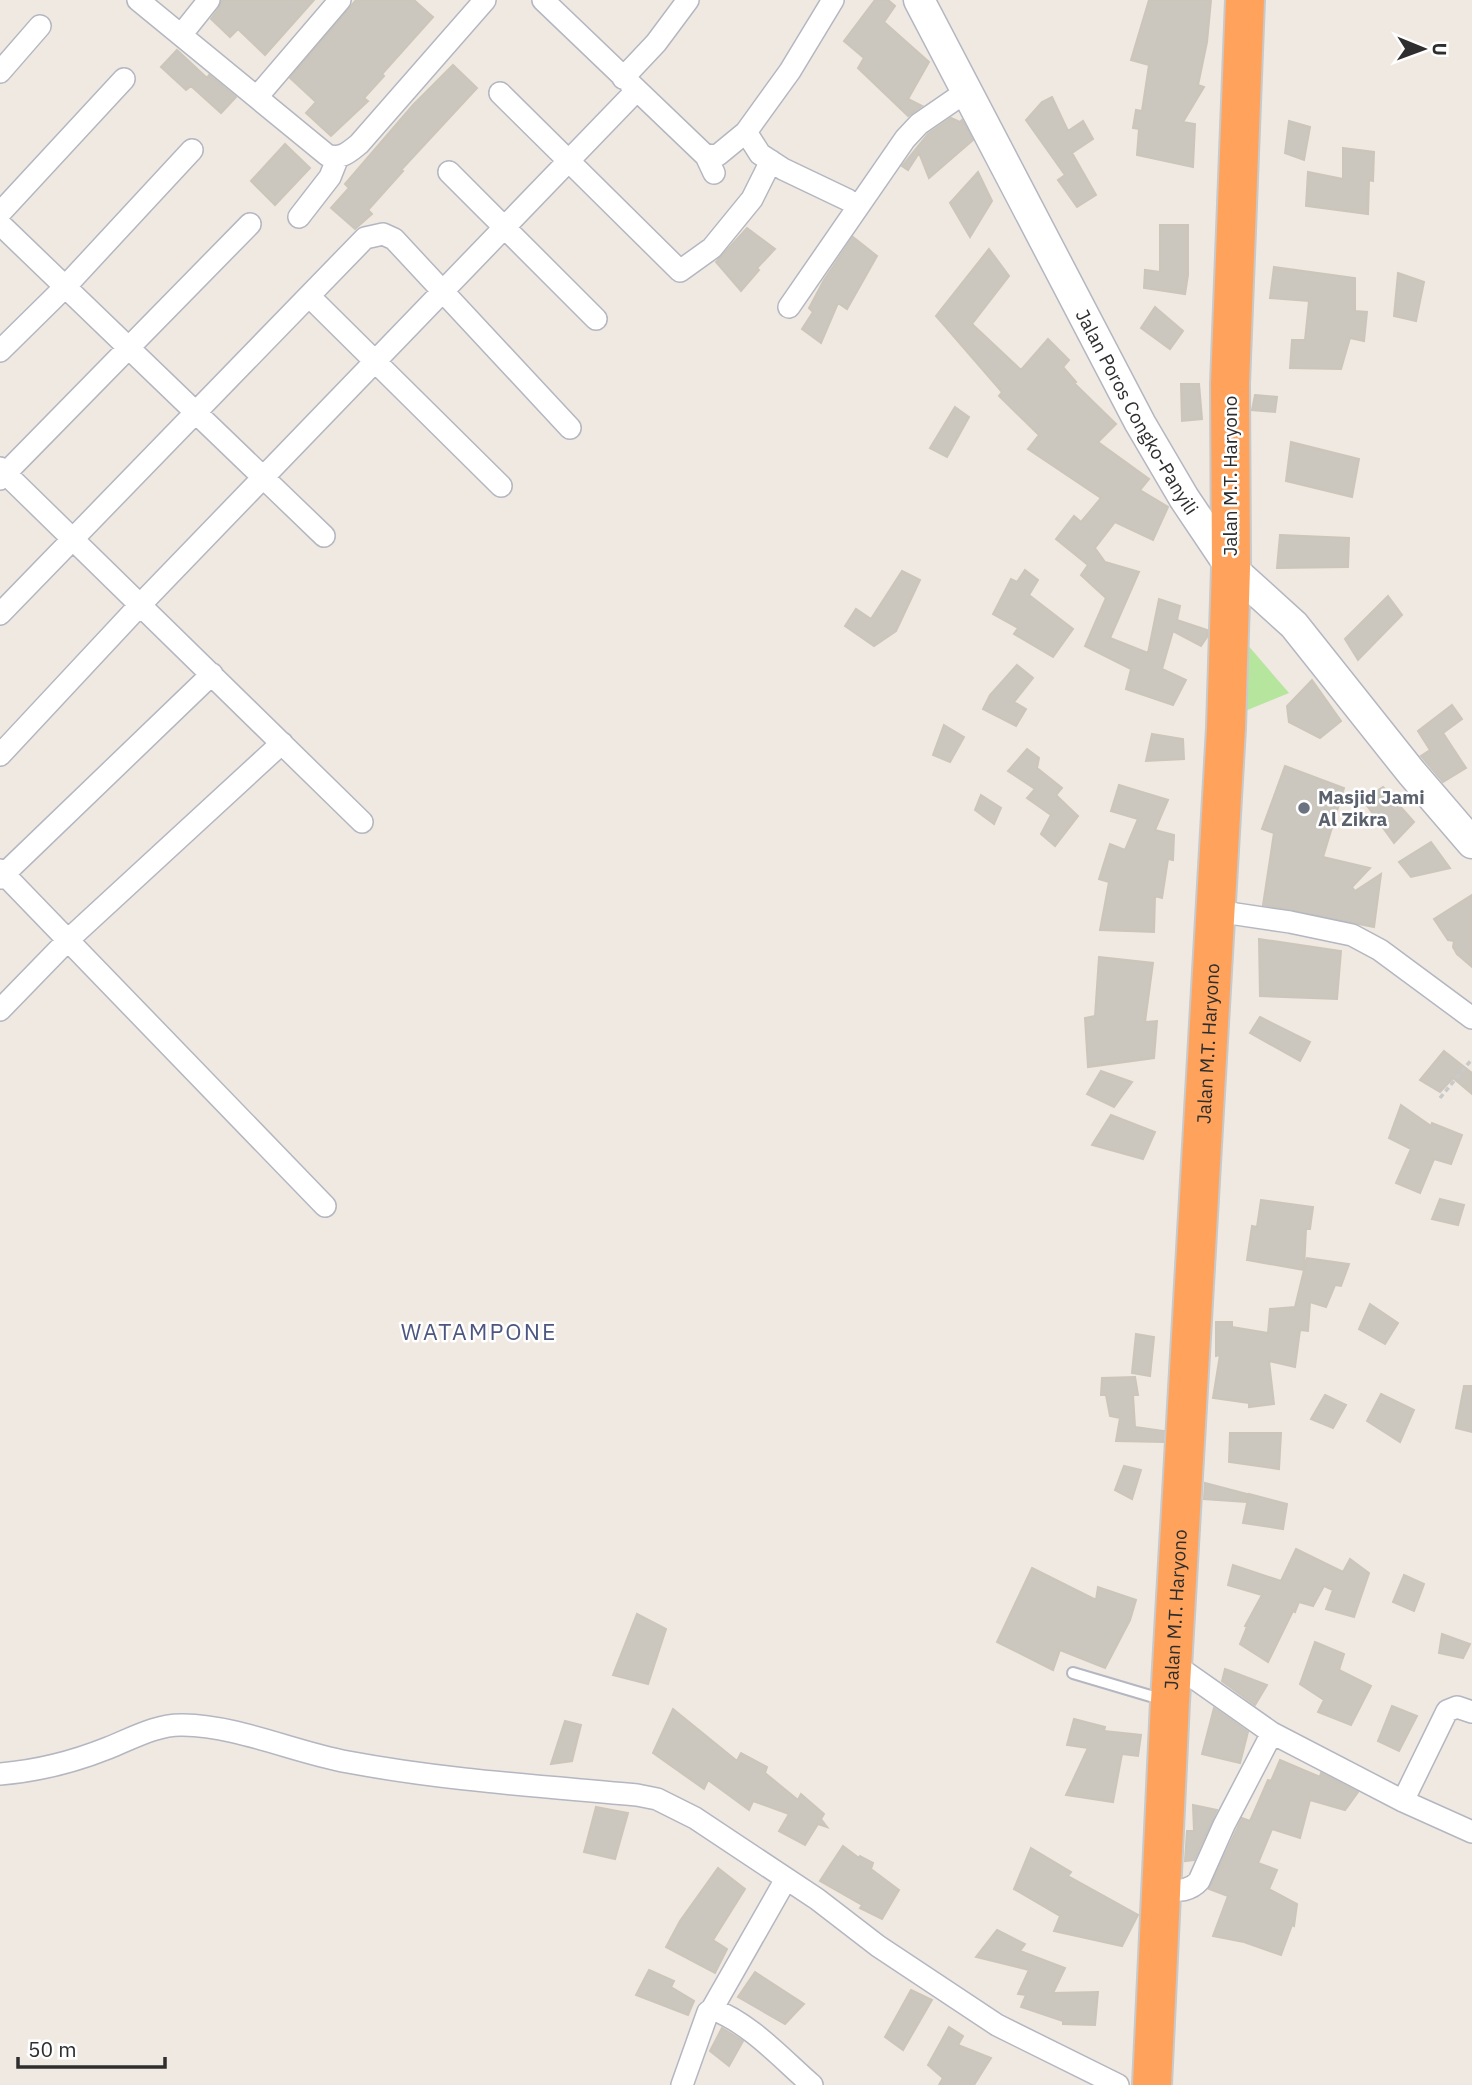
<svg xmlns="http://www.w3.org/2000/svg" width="1472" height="2085" font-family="'IBM Plex Sans',sans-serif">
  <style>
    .green { fill: #b6e59e }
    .building { fill: #cbc7bf; stroke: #cbc5ba; stroke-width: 2 }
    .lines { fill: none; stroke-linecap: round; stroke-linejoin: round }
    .lane-casing { stroke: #b4b7c1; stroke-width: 14 }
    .street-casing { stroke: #b4b7c1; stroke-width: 24 }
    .secondary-casing { stroke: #b4b7c1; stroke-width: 33 }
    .highway-casing { stroke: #c9c9c9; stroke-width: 42 }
    .path { stroke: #c9c9c9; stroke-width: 3.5; stroke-dasharray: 5 3.5; stroke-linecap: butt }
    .lane { stroke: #fff; stroke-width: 10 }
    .street { stroke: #fff; stroke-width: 21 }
    .secondary { stroke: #fff; stroke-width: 30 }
    .highway { stroke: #ffa35c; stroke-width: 38 }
    .worship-dot { fill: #6b7280; stroke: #fff; stroke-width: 2.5 }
    .labels { text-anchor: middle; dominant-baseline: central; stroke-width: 5; stroke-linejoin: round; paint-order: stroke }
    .street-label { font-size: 19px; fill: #2e2e2e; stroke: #fff }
    .worship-label { font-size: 19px; font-weight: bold; fill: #5b616d; stroke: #fff; text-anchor: start }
    .quarter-label { font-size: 23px; letter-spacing: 2px; fill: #4d5680; stroke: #fff }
  </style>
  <rect width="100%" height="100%" fill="#efe9e1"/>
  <path class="green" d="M1240 636 1289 693 1235 715Z"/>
  <path class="building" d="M222 0H314L265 55 238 29 230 37 211 19 219 8Z
    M356 0H414L433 17 382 74 384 76 364 98 368 101 331 136 306 113 316 102 290 78Z
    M875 0H888L895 6 884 22 929 62 908 99 922 106 908 116 858 68 864 58 844 41Z
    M1149 0H1211L1207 42 1198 85 1204 87 1183 122 1195 124 1193 167 1137 155 1139 129 1133 128 1136 110 1142 111 1149 65 1131 60Z
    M177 50 207 78 209 75 236 97 221 113 191 86 186 90 161 67Z
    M453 65 477 88 401 170 403 171 368 210 372 214 355 229 331 208 349 188 345 184 413 105Z
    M1052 97 1068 131 1083 121 1093 139 1072 153 1096 195 1077 207 1058 180 1065 175 1026 120 1042 102Z
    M951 118 960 122 962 120 973 140 929 178 919 153 908 170 902 166 928 134Z
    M1289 121 1310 127 1304 160 1285 153Z
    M285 144 310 168 275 205 251 181Z
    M1343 148 1374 152 1373 181 1369 180 1368 214 1306 206 1308 172 1343 179Z
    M978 172 992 201 970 237 950 203Z
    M1160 225H1188V275L1185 294 1144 288 1145 270 1160 272Z
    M747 228 775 249 757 268 759 270 741 291 716 262Z
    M853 237 877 256 847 309 838 303 821 343 802 329 813 312 809 308 824 280Z
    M989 249 1009 276 972 324 1021 370 1048 339 1069 360 1063 367 1076 382 1074 383 1116 424 1098 442 1149 479 1140 490 1168 507 1153 540 1115 522 1095 548 1105 562 1139 572 1110 638 1148 653 1159 599 1180 606 1177 620 1207 630V637L1201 646 1173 631 1162 669 1186 680 1173 705 1126 689 1131 669 1085 646 1106 598 1081 575 1088 565 1056 539 1074 516 1081 522 1101 498 1028 449 1039 435 999 396 1002 392 936 316Z
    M1274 267 1355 278V311L1367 312 1364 341 1350 338 1341 369 1290 368 1292 340H1305L1309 301 1270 298Z
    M1398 273 1424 282 1416 321 1394 316Z
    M1155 307 1183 331 1170 349 1141 328Z
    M1181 384H1199L1202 419 1182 421Z
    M1255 395 1277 397 1275 412 1252 410Z
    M955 407 969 417 947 457 930 448Z
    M1291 442 1359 459 1352 497 1286 481Z
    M1280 535 1349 538 1348 567 1277 568Z
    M1025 570 1038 580 1029 595 1073 629 1053 657 1014 634 1018 628 993 614 1011 579 1017 582Z
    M902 571 920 580 896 631 874 646 845 626 856 609 871 619Z
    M1388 596 1402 615 1358 660 1345 639Z
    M1017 665 1033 678 1014 702 1026 709 1016 726 983 709 990 695Z
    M1312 680 1341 721 1320 738 1289 722 1287 706Z
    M1452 705 1462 719 1443 733 1466 768 1443 782 1421 756 1430 750 1418 731Z
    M944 725 964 737 950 762 933 755Z
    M1152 734 1183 739 1184 759 1146 761Z
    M1027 749 1039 758 1037 768 1062 788 1056 795 1078 816 1055 846 1041 834 1051 815 1027 798 1035 789 1008 771Z
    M1285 766 1344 788 1323 857 1370 868 1352 887 1355 891 1381 874 1374 927 1263 905 1274 833 1262 829Z
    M1119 785 1168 800 1155 830 1174 835 1173 860 1168 859 1162 898 1155 896 1154 932 1100 930 1109 882 1099 879 1110 844 1125 850 1138 819 1111 811Z
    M1383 787 1414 822 1394 843 1363 800Z
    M981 795 1001 808 994 824 975 810Z
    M1431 842 1450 868 1411 877 1399 862Z
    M1472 895V967L1457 954 1453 947 1454 941 1448 940 1434 919Z
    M1259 939 1341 951 1337 999 1260 996Z
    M1099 957 1153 963 1145 1022 1157 1021 1154 1058 1088 1067 1085 1018 1095 1016Z
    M1260 1017 1310 1042 1300 1061 1250 1033Z
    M1444 1051 1472 1073V1094L1453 1078 1440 1092 1420 1080Z
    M1101 1071 1132 1082 1114 1107 1087 1094Z
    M1401 1105 1431 1126 1432 1123 1462 1135 1451 1164 1434 1159 1420 1193 1396 1183 1411 1149 1389 1138Z
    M1111 1115 1155 1132 1143 1159 1092 1145Z
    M1440 1199 1464 1205 1458 1225 1432 1219Z
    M1261 1200 1313 1207 1310 1229H1306L1304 1269 1307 1258 1349 1264 1341 1286 1335 1285 1326 1307 1310 1302 1308 1331 1300 1330 1295 1367 1269 1361 1274 1404 1249 1407V1403L1213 1398 1220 1355 1216 1356V1322H1232V1327L1268 1333 1270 1309 1295 1307 1304 1270 1247 1260 1252 1226 1257 1227Z
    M1370 1304 1398 1323 1385 1344 1359 1329Z
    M1136 1334 1154 1337 1150 1376 1132 1373Z
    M1135 1377 1138 1395H1133L1135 1427 1164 1431 1163 1442 1116 1441 1120 1418 1110 1416 1106 1395H1101L1102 1378Z
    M1464 1386H1472V1432L1456 1428Z
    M1381 1394 1414 1410 1400 1442 1367 1421Z
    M1325 1395 1346 1405 1333 1428 1311 1419Z
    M1230 1433H1281L1279 1469 1229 1462Z
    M1124 1466 1141 1470 1132 1499 1115 1490Z
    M1205 1483 1247 1494 1246 1502 1204 1499Z
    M1249 1494 1287 1504 1283 1529 1243 1523Z
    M1296 1549 1343 1572 1350 1559 1369 1573 1354 1617 1326 1609 1333 1590 1324 1586 1313 1606 1299 1602 1295 1612 1293 1611 1268 1662 1240 1644 1247 1627 1245 1626 1262 1595 1228 1585 1233 1565 1281 1581Z
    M1032 1568 1096 1600 1098 1587 1136 1600 1130 1620 1105 1668 1060 1650 1053 1670 997 1642Z
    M1404 1575 1424 1584 1414 1611 1393 1602Z
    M637 1614 666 1629 648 1684 613 1675Z
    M1442 1634 1470 1644 1463 1658 1439 1653Z
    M1315 1642 1344 1654 1339 1670 1371 1686 1351 1725 1318 1712 1324 1700 1300 1684Z
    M1225 1669 1267 1685 1255 1705 1222 1681Z
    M1392 1706 1417 1716 1399 1751 1378 1741Z
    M1214 1708 1248 1732 1240 1763 1202 1754Z
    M673 1709 737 1761 741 1753 767 1767 765 1773 798 1800 801 1794 824 1814 821 1819 827 1827 818 1824 805 1845 779 1831 789 1814 753 1801 749 1810 708 1780 704 1789 653 1753Z
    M1074 1719 1105 1727 1104 1731 1141 1735 1138 1756 1122 1754 1113 1802 1066 1795 1088 1748 1067 1745Z
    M565 1721 581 1725 572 1761 551 1764Z
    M1280 1760 1320 1777 1321 1773 1358 1792 1345 1810 1310 1800 1300 1838 1272 1829 1258 1863 1277 1870 1269 1889 1297 1904 1294 1926 1292 1925 1281 1955 1244 1942 1213 1936 1228 1896 1209 1889 1242 1818 1250 1821 1268 1780 1271 1781Z
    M1193 1805 1217 1810 1194 1860 1185 1861 1187 1831H1194Z
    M596 1807 628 1813 615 1859 584 1852Z
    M843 1846 859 1858 860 1856 873 1863 871 1869 899 1890 882 1919 860 1908 862 1905 820 1881Z
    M1031 1848 1071 1872 1068 1876 1138 1915 1122 1946 1054 1931 1060 1916 1014 1889Z
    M718 1868 745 1889 713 1940 727 1949 715 1973 666 1947 680 1921Z
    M997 1930 1025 1944 1020 1951 1065 1968 1053 1993 1098 1992 1095 2025 1063 2024V2021L1021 2007 1026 1995 1018 1994 1029 1970 976 1957Z
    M649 1970 674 1981 671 1987 694 2001 688 2015 636 1995Z
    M755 1972 804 2004 785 2024 738 1997Z
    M911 1990 932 2000 903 2050 885 2037Z
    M949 2027 963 2036 958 2045 991 2058 974 2085H939L943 2078 928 2065Z
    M722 2028 743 2041 729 2066 710 2051Z"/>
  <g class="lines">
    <g class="lane-casing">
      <path id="lane" d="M1073 1673 1164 1700"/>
    </g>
    <g class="street-casing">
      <path id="street" d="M138 0 327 155C341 160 349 152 359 144L485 0
        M543 0 706 156 714 173
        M833 0 790 71 746 132 760 154 783 169 848 200
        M181 35 209 0
        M0 72 40 26
        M623 78 656 43 688 0
        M500 93 680 271 712 248 752 199 771 161
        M257 97 340 0
        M706 156 718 155 746 132
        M449 172 596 319
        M0 213 124 79
        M299 217 330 177 338 157
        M0 224 324 536
        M310 297 501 486
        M789 307 905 139 919 124 967 91
        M0 351 65 287 192 150
        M0 468 362 822
        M0 479 250 224
        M0 614 365 238 383 234 394 239 570 428
        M0 755 140 605 636 91
        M0 870 325 1206
        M0 878 212 674
        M1216 911 1290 922 1352 935 1380 950 1472 1018
        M0 1010 68 940 282 743
        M1174 1664 1272 1733 1403 1801 1472 1832
        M0 1774C37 1771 73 1762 108 1748 131 1739 157 1724 183 1725 239 1726 293 1752 348 1762 444 1780 540 1786 637 1795L657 1799 695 1818 817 1899 878 1946 997 2025 1118 2085
        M1403 1801 1447 1711 1457 1707 1472 1712
        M1161 1890C1176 1890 1188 1893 1199 1881L1224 1825 1272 1733
        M712 2009C750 2023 781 2058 812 2085
        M682 2085 708 2012 712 2009 786 1879"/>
    </g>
    <g class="secondary-casing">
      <g id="secondary">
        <path id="s1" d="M919 0 1140 423 1184 498 1231 568 1294 625 1411 772 1472 843"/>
      </g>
    </g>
    <g class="highway-casing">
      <g id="highway">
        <path id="s2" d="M1152 2085 1170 1702 1226 728 1231 568 1230 384 1245 0"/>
      </g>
    </g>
    <path class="path" d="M1440 1098 1472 1059"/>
    <use href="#lane" class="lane"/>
    <use href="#street" class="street"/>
    <use href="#secondary" class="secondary"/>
    <use href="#highway" class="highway"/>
  </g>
  <circle class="worship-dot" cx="1304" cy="808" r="7"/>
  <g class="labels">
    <g class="street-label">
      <text stroke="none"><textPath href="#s1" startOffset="466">Jalan Poros Congko-Panyili</textPath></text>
      <text transform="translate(1230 476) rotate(-90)">Jalan M.T. Haryono</text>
      <text stroke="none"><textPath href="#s2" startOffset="1043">Jalan M.T. Haryono</textPath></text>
      <text stroke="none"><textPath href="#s2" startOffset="476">Jalan M.T. Haryono</textPath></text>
    </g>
    <g class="worship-label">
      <text x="1318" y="797">Masjid Jami<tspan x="1318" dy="22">Al Zikra</tspan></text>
    </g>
    <g class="quarter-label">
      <text x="479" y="1331">WATAMPONE</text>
    </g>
  </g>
  <g transform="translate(1423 49) rotate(91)" stroke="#ffffff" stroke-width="5" paint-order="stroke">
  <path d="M0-5L12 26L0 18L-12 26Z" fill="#2e2e2e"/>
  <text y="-10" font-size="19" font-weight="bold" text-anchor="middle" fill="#2e2e2e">U</text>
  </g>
  <path d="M18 2057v10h147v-10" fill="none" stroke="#2e2e2e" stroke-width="3.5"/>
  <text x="28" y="2057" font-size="21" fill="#2e2e2e" stroke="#ffffff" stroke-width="5" paint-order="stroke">50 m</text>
</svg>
